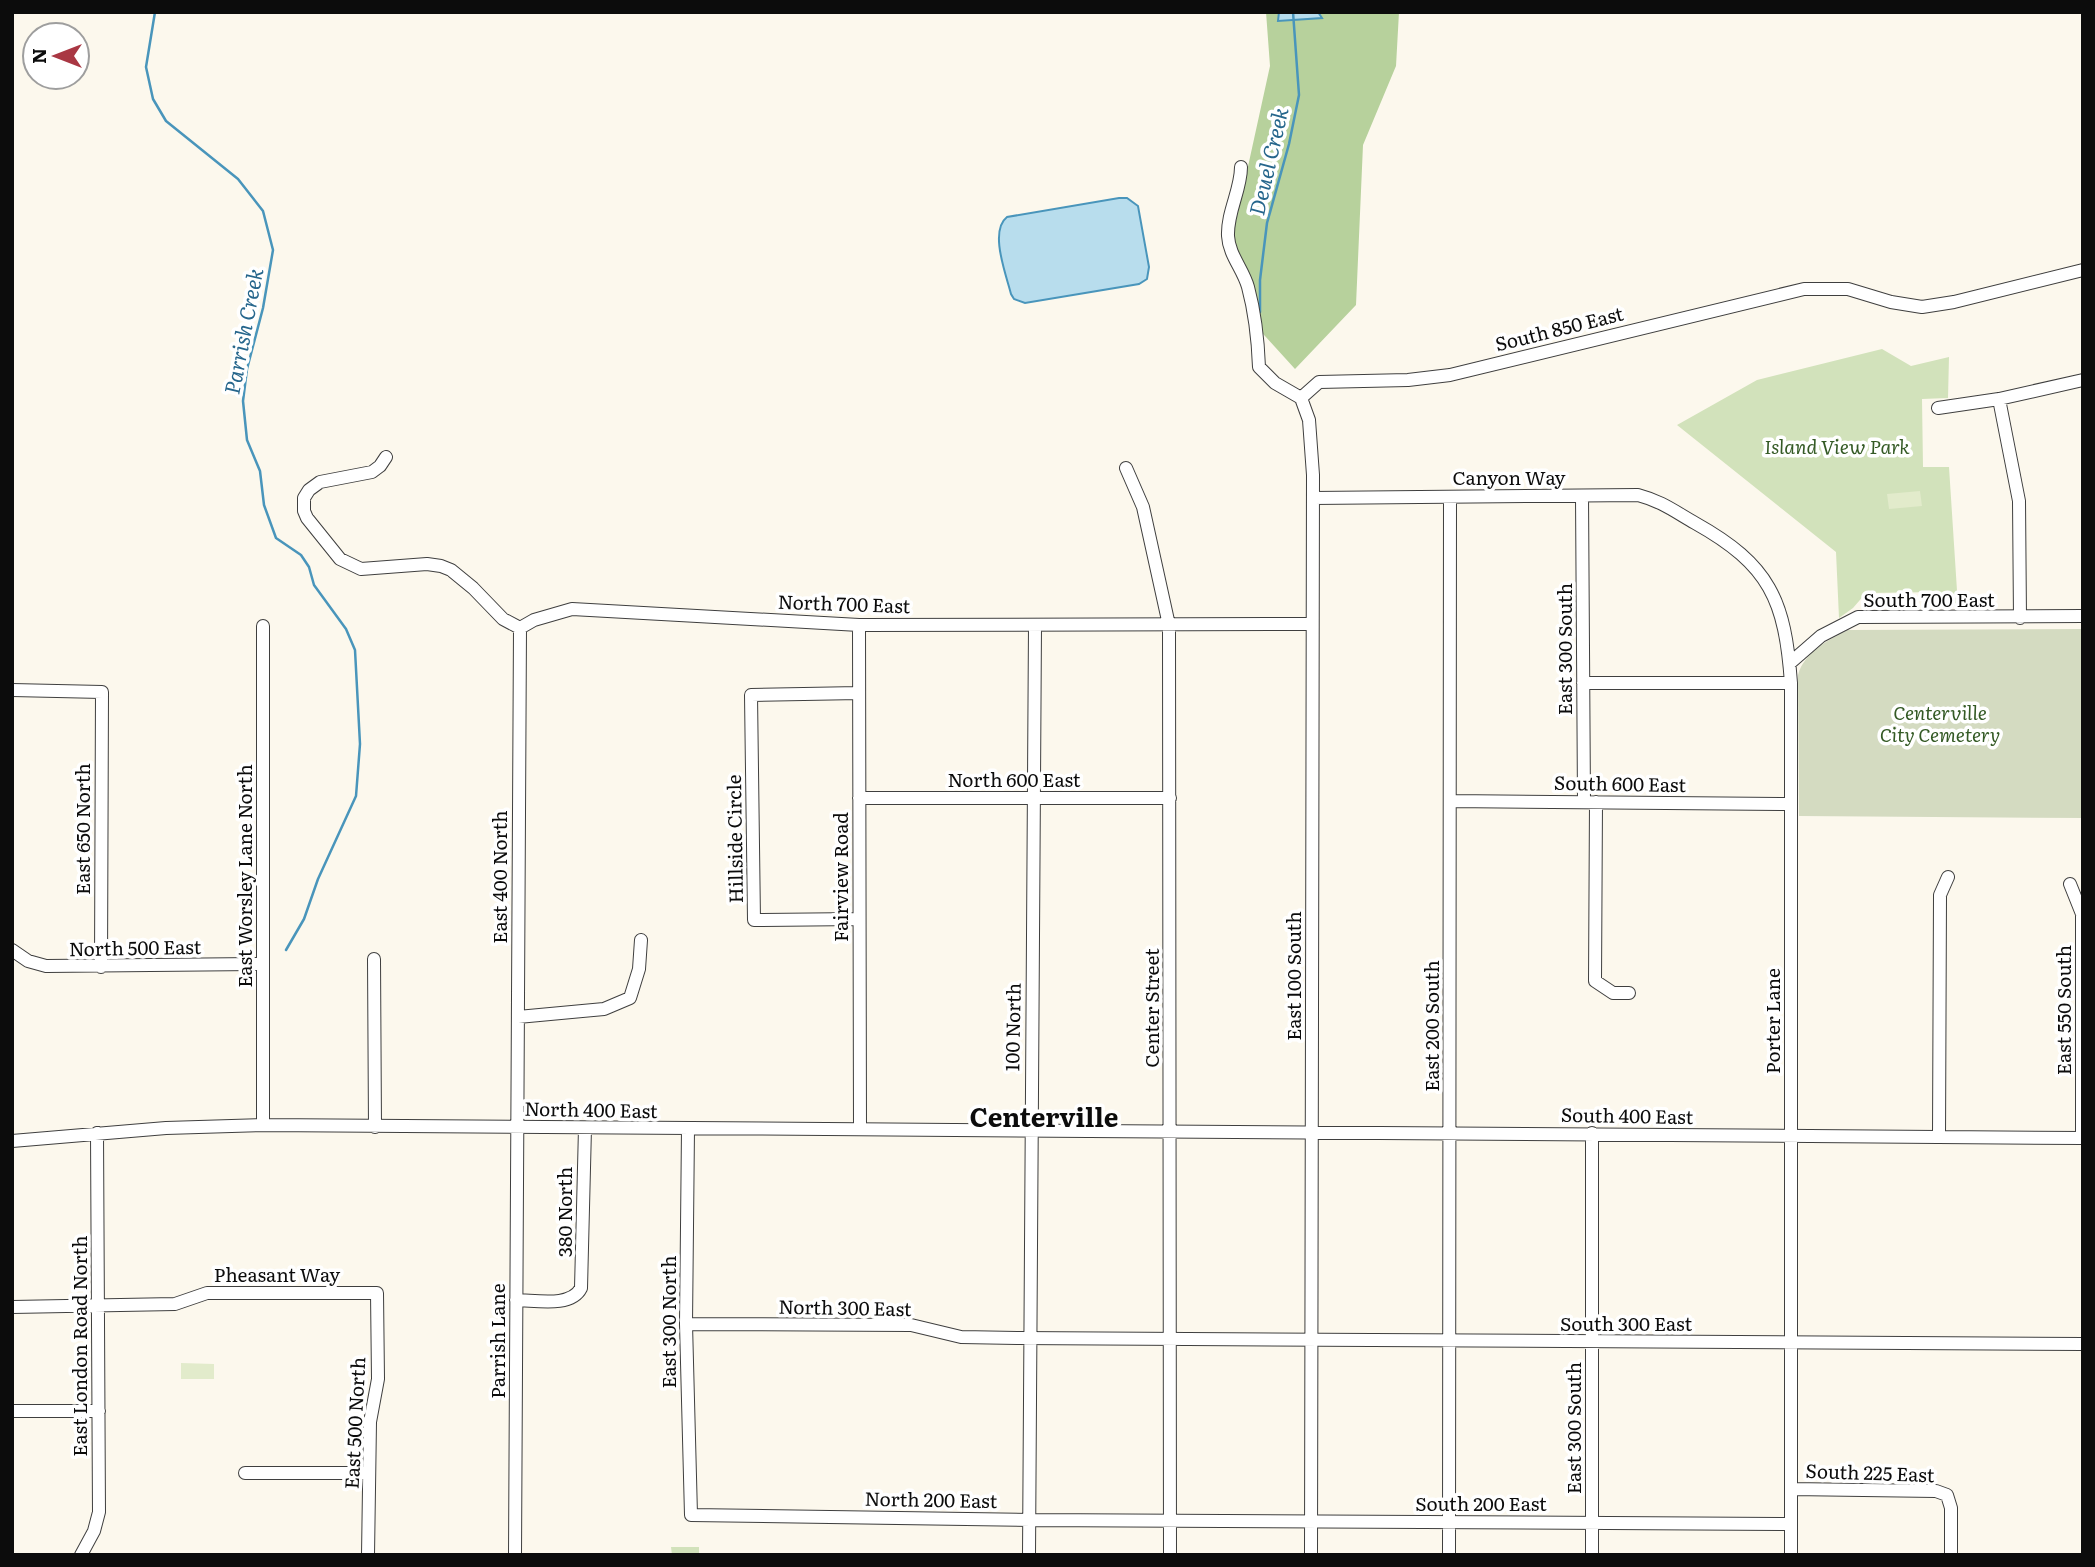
<svg xmlns="http://www.w3.org/2000/svg" width="2095" height="1567" font-family="Literata,serif">
  <style>
    .green { fill: #d2e2bb }
    .forest { fill: #b7d19c }
    .cemetery { fill: #d4dbc1 }
    .pitch { fill: #e2ebcb }
    .water { fill: #b8dded; stroke: #4995bb; stroke-width: 2 }
    .lines { fill: none; stroke-linecap: round; stroke-linejoin: round }
    .stream { stroke: #4995bb; stroke-width: 2.5 }
    .minor-casing { stroke: #3f3f3f; stroke-width: 14 }
    .minor { stroke: #fff; stroke-width: 12 }
    .labels { text-anchor: middle; dominant-baseline: central; stroke-width: 7; stroke-linejoin: round; paint-order: stroke }
    .street-label { font-size: 19px; fill: #0c0c0c; stroke: #fff }
    .park-label { font-size: 19px; font-style: italic; fill: #345a25; stroke: #fff }
    .water-label { font-size: 21px; font-style: italic; fill: #26668c; stroke: #fff }
    .district-label { font-size: 26px; font-weight: bold; fill: #0c0c0c; stroke: #fff }
  </style>
  <rect width="100%" height="100%" fill="#fcf8ed"/>
  <path class="green" d="M1882 349 1911 366 1949 357 1948 398 1922 399 1923 467H1949L1958 606 1942 607 1941 592 1866 593 1853 608 1839 618 1836 552 1677 425 1757 380Z
    M671 1547H699V1555H672Z"/>
  <path class="forest" d="M1266 12H1399L1396 66 1363 145 1356 305 1295 369 1255 325 1231 244 1270 66Z"/>
  <path class="cemetery" d="M2083 629V818L1799 816 1798 675C1804 652 1828 640 1848 630Z"/>
  <path class="pitch" d="M1920 491 1922 506 1889 509 1887 494Z
    M181 1363 214 1364V1379H181Z"/>
  <path class="water" d="M1279 12H1318L1322 18 1278 21Z
    M1119 198H1127L1138 206 1149 267 1147 279 1139 284 1025 303 1014 299 1011 294C1006 274 989 231 1007 217Z"/>
  <g class="lines">
    <path class="stream" d="M155 12 146 67 153 99 166 121 238 179 263 211 273 250 263 308 247 369 243 401 247 440 260 471 264 505 276 538 301 555 309 567 314 585 346 629 355 650 360 744 356 796 318 879 304 919 286 950
      M1260 312V280L1267 223 1289 144 1299 95 1293 12"/>
    <g class="minor-casing">
      <path id="minor" d="M1241 167C1241 190 1227 212 1228 236 1229 255 1243 269 1248 287 1255 313 1258 340 1259 367L1275 383 1301 398
        M1301 398 1309 420 1313 475 1311 1555
        M1301 398 1319 382 1408 380 1450 375 1804 289H1848L1891 302 1922 307 1954 302 2083 270
        M1999 399 2019 501 2020 618
        M1938 408 1999 399 2083 380
        M386 457 380 466 372 472 320 482 309 490 304 498V511L307 518 340 559 361 569 427 564 441 566 451 570 473 588 503 619 520 628
        M1126 468 1143 507 1169 625 1170 1555
        M1582 496 1584 802
        M1313 498 1638 495C1661 501 1674 511 1695 523 1770 565 1785 600 1791 683V1555
        M859 625 860 1129
        M263 626V1125
        M520 628 534 620 572 609 859 625 1312 624
        M1790 663 1821 636 1858 617 2083 616
        M1583 683H1791
        M12 690 102 692 101 967
        M859 693 751 695 754 920 859 919
        M859 798H1170
        M1450 801 1791 804
        M1596 802 1595 981 1613 993H1629
        M2070 884 2082 914V1138
        M12 950 28 961 46 966 263 964
        M374 959 375 1127
        M518 1017 604 1009 630 998 639 969 641 940
        M688 1129 686 1324 691 1515 1030 1520 1791 1524
        M1592 1133V1555
        M1939 1137 1940 895 1948 877
        M12 1141 166 1128 263 1125 2083 1138
        M516 1300C535 1300 571 1308 581 1288L585 1128
        M12 1307 175 1304 207 1293H377L378 1379 370 1422 368 1555
        M686 1324 911 1325 961 1337 1017 1338 2083 1344
        M12 1411H99
        M245 1473H369
        M1791 1489 1936 1491 1947 1495 1951 1508V1555
        M81 1555 94 1531 99 1512 97 1133
        M515 1555 520 628
        M1029 1555 1035 626
        M1449 1555 1450 497"/>
    </g>
    <use href="#minor" class="minor"/>
  </g>
  <g class="labels">
    <g class="street-label">
      <text transform="translate(1559 328) rotate(-14)">South 850 East</text>
      <text x="1509" y="477">Canyon Way</text>
      <text x="1929" y="599">South 700 East</text>
      <text transform="translate(844 603) rotate(2)">North 700 East</text>
      <text transform="translate(1564 649) rotate(-90)">East 300 South</text>
      <text x="1014" y="779">North 600 East</text>
      <text transform="translate(1620 783) rotate(1)">South 600 East</text>
      <text transform="translate(82 829) rotate(-90)">East 650 North</text>
      <text transform="translate(734 839) rotate(-91)">Hillside Circle</text>
      <text transform="translate(244 876) rotate(-90)">East Worsley Lane North</text>
      <text transform="translate(499 877) rotate(-90)">East 400 North</text>
      <text transform="translate(840 877) rotate(-90)">Fairview Road</text>
      <text transform="translate(135 947) rotate(-1)">North 500 East</text>
      <text transform="translate(1293 976) rotate(-90)">East 100 South</text>
      <text transform="translate(1151 1008) rotate(-90)">Center Street</text>
      <text transform="translate(2063 1010) rotate(-90)">East 550 South</text>
      <text transform="translate(1772 1021) rotate(-90)">Porter Lane</text>
      <text transform="translate(1431 1026) rotate(-90)">East 200 South</text>
      <text transform="translate(1012 1027) rotate(-89)">100 North</text>
      <text transform="translate(591 1109) rotate(1)">North 400 East</text>
      <text transform="translate(1627 1115) rotate(1)">South 400 East</text>
      <text transform="translate(564 1212) rotate(-90)">380 North</text>
      <text x="277" y="1274">Pheasant Way</text>
      <text transform="translate(845 1307) rotate(1)">North 300 East</text>
      <text transform="translate(668 1322) rotate(-90)">East 300 North</text>
      <text x="1626" y="1323">South 300 East</text>
      <text transform="translate(497 1341) rotate(-90)">Parrish Lane</text>
      <text transform="translate(79 1346) rotate(-90)">East London Road North</text>
      <text transform="translate(354 1423) rotate(-87)">East 500 North</text>
      <text transform="translate(1573 1428) rotate(-90)">East 300 South</text>
      <text transform="translate(1870 1472) rotate(2)">South 225 East</text>
      <text transform="translate(931 1499) rotate(1)">North 200 East</text>
      <text x="1481" y="1503">South 200 East</text>
    </g>
    <g class="park-label">
      <text x="1837" y="446">Island View Park</text>
      <text x="1940" y="712">Centerville<tspan x="1940" dy="22">City Cemetery</tspan></text>
    </g>
    <g class="water-label">
      <text transform="translate(1267 161) rotate(-77)">Deuel Creek</text>
      <text transform="translate(242 331) rotate(-79)">Parrish Creek</text>
    </g>
    <g class="district-label">
      <text x="1044" y="1115">Centerville</text>
    </g>
  </g>
  <rect width="2095" height="1567" fill="none" stroke="#0c0c0c" stroke-width="28"/>
  <g transform="translate(56 56) rotate(270)"><circle r="33" fill="#ffffff" stroke="#9e9e9e" stroke-width="2"/>
  <path d="M0-5L12 26L0 18L-12 26Z" fill="#a93743"/>
  <text y="-10" font-size="19" font-weight="bold" text-anchor="middle" fill="#0c0c0c">N</text>
  </g>
</svg>
